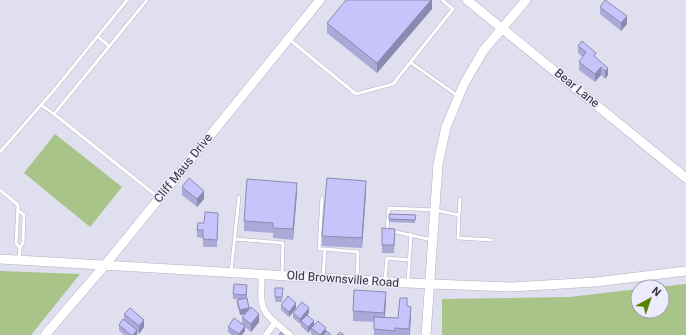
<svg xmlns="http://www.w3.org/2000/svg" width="686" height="335" font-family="Roboto,sans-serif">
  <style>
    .green { fill: #a8c488 }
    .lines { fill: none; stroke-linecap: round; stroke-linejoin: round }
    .lane-casing { stroke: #b3b2c2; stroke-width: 4 }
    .street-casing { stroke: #b3b2c2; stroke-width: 7 }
    .secondary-casing { stroke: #b3b2c2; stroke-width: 10 }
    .lane { stroke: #fff; stroke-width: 3 }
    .street { stroke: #fff; stroke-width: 6 }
    .secondary { stroke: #fff; stroke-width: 9 }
    .wall { fill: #aca9d8 }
    .shaded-wall { fill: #8c89b0 }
    .building { fill: #c8c4fb; stroke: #8c89b0 }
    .labels { text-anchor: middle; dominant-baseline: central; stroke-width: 3; stroke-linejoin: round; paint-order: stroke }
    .street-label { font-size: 12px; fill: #333339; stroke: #edecfd }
  </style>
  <rect width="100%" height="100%" fill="#dfdff0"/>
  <path class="green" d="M55 134 122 187 90 227 24 173Z
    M0 271 80 274 31 335H0Z
    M686 284V335H442V299L570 297 638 289V311H662V287H658Z"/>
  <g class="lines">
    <g class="lane-casing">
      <path id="lane" d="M147 0 54 114 158 197
        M98 37 109 46
        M290 40 356 94 393 84 453 9 442 0
        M410 62 458 96
        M41 105 54 114
        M0 152 55 89 127 0
        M0 190 18 205 16 243 20 248
        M322 198 319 249H325
        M19 211 24 215 23 243 20 248 19 258
        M459 215 458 238 492 240
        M235 239 283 243 282 274
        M432 240 387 230 389 208 435 210 459 215 460 199
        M231 272 239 197
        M323 277 325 249 358 252 357 279
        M385 279 387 258 409 260
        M408 282 411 234"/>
    </g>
    <g class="street-casing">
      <path id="street" d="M262 273C260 313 260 310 290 335
        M266 335 275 323"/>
    </g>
    <g class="secondary-casing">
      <path id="secondary" d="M467 0 686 178
        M0 259 408 283 511 287 596 282 686 271
        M45 335 105 265 320 0
        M426 335 438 164 446 127 464 84 483 51 526 0"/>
    </g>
    <use href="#lane" class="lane"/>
    <use href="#street" class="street"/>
    <use href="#secondary" class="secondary"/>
  </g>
  <path class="wall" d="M432 0V9L377 73 327 33V23Z
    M600 7 627 24 621 31 600 14Z
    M578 46 596 58 608 68V75L605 79 601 75 595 82 579 70V62L583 57 578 53Z
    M182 187 204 199 197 207 182 195Z
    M366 192 362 248 322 246V236Z
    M297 193 293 240 273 238V233L244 231V221Z
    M389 214 416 215 415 223 389 222Z
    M218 221 217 247H203V238L197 237V230L204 223Z
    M395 236 394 253H382V245Z
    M275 288H283L282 302H275Z
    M247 290V298L249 309 259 322 251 332 245 327V331L242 335H232L228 332V327L242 324V317L245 314 240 315 237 305V300L240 299H233V294Z
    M386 302 385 317 398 318 407 306 411 317 410 335H374V322L353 321V311Z
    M281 305 296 308 289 317 281 310Z
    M293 313H309L307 315 314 325 331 335H313L311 334V329L308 333 301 326V322L300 324 293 318Z
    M124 314 144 327 139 334 137 332V335H124L119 330V325L124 320Z"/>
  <path class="shaded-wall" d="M431 0H432V9L377 73V63Z
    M627 16V24L621 31V23Z
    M601 67V75L595 82V74Z
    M608 68V75L605 79V71Z
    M366 181V192L362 248V238Z
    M297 183V193L293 240V229Z
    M204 191V199L197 207V199Z
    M386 292V302L384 323V313Z
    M296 303V308L289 317V312Z
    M411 307V317L409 335V329Z
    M249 308V313L240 315V310Z
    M309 308V313L302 322 301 321 300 324V319Z
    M259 314V322L251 332V324Z
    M144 320V327L139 334V326Z
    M314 321V326L308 333V327Z
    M245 326V331L242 335H239Z
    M326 328V333L324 335H320Z
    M137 330V335H133Z"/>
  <path class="building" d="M346 0H431L377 63 327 23Z
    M605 0 627 16 621 23 600 7Z
    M582 41 596 53 594 56 608 68 605 71 601 67 595 74 579 62 586 52 578 46Z
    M189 178 204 191 197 199 182 187Z
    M327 178 366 181 362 238 322 236Z
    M247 179 297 183 293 229 273 228V223L244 221Z
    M205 212 218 213 217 240 203 239V230H197L198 223H204Z
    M389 214 416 215 415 220 389 219Z
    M382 228 395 229 394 245H382Z
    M234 284 247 285 246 295 233 294Z
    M275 288H283L282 297H275Z
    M354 290 386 292 384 313 353 311Z
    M288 296 296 303 289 312 281 305Z
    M247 298 249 308 240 310 237 300Z
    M400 298H407V306L411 307 409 329 395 328V331L374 329V317L398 318Z
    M302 302 309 308 300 319 293 313Z
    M251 307 259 314 251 324 242 317Z
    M130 308 144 320 139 326 124 314Z
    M307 315 314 321 308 327 301 321Z
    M234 318 245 326 239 334 228 327Z
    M123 319 137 330 133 335H131L119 325Z
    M318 321 326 328 320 335 311 328Z
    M327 331 331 335H323Z
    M281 332 284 335H279Z
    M340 332 344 335H337Z"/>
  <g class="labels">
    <g class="street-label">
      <text transform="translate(577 88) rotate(39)">Bear Lane</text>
      <text transform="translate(183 168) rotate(-51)">Cliff Maus Drive</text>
      <text transform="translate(343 279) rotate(4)">Old Brownsville Road</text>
    </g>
  </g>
  <g transform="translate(650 299) rotate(40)"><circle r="19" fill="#edecfd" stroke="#a3a2af"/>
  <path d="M0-3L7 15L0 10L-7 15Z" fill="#588000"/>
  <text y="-6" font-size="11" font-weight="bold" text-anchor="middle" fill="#333339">N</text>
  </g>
</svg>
